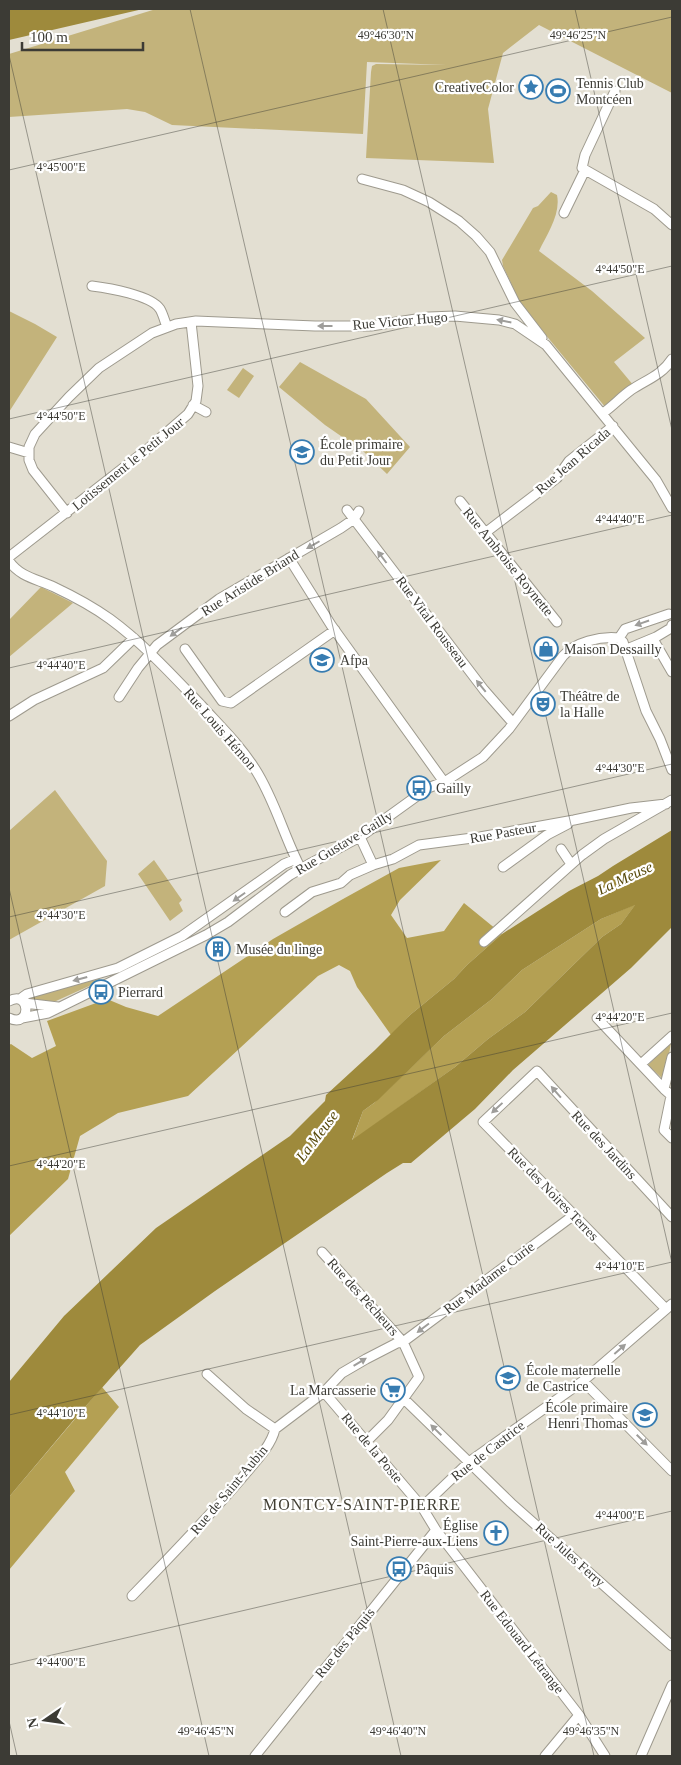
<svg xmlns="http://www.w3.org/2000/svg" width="681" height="1765" font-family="Georgia,serif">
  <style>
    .green { fill: #c3b37b }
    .forest { fill: #b4a053 }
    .water { fill: #9e8a3c; fill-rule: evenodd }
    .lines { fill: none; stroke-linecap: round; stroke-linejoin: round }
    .minor-casing { stroke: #9e9a8e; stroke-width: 11 }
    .minor { stroke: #fff; stroke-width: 9 }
    .oneway { fill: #9e9d9a }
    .ticks { fill: none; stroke: #3c3b35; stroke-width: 1; stroke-opacity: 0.45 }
    .labels { text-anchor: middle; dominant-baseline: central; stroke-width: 4.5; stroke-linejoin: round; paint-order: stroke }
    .poi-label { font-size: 14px; fill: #3c3b35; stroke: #fff; text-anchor: start }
    .street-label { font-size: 14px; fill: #3c3b35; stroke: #fff }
    .water-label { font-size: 15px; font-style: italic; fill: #564809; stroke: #fff }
    .quarter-label { font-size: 16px; letter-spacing: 1px; fill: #413e33; stroke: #fff }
    .ticks-label { font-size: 12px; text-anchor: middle; fill: #3c3b35; stroke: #fff; stroke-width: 4.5; stroke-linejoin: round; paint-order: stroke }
  </style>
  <rect width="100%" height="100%" fill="#e3dfd2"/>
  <path class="green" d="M156 9H672V93L539 25 503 53 488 109 494 163 366 158 371 72 372 66 376 64 447 65 367 62 363 134 172 125 145 112 127 109 9 117V54Z
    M551 192 557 195C561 214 547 234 539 251L592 291 645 338 614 362 634 386 606 408 521 305 503 266 502 260 533 208 538 206Z
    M9 311 35 324 57 337 9 412Z
    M300 362 366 399 410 447 387 474 364 452 325 425 279 387Z
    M243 368 254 376 239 398 227 390Z
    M41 587 73 603 9 657V620Z
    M55 790 107 861 105 886 9 940V831Z
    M154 860 182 900 179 903 183 911 170 921 138 874Z
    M100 979 98 982 56 1001 33 1002 29 998V996L88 980Z
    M671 1043 664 1080 648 1065Z"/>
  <path class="forest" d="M441 860 400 900 391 915 407 938 444 931 464 903 502 934 467 965 454 979 410 1015 391 1035 357 987 350 971 339 965 318 976 188 1096 118 1113 80 1136 68 1179 9 1236V1045L11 1044 32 1058 56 1046 47 1021 107 999 126 1007 158 1016 273 939 343 899 399 868Z
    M636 904 621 924 602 937 525 1012 488 1039 455 1067 352 1141 363 1111 374 1103 444 1036 492 999 522 970 601 919Z
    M102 1387 119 1407 65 1472 75 1491 9 1570V1497Z"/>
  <path class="water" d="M9 9H143L9 40Z
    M672 830V927L631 968 513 1070 475 1109 411 1163H403L387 1173 215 1291 140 1345 77 1416 9 1497V1382L64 1316 156 1228 290 1136 325 1101 326 1095 375 1050 410 1015 454 979 467 965 502 934 569 891 598 876 613 866ZM635 905 621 924 602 937 525 1012 488 1039 455 1067 352 1140 363 1111 378 1100 444 1036 492 999 522 970 601 919Z"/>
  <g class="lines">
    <g class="minor-casing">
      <path id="minor" d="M615 91 585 155 582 168 654 209 672 225
        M362 179 403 190 429 202 459 221 476 236 490 252 515 303 542 338
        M564 213 585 170
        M92 286C108 288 151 295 160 309 163 314 165 322 167 327
        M193 405 206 412
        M603 413C613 406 621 397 631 390 646 380 662 375 672 359
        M9 447 29 453
        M460 501 557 622
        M347 510 484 690 513 723
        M67 513 33 470 29 460V447L35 434 69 397 99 368 152 333 176 324 196 321 315 326H371L429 317 455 316 499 320 515 324 546 345 656 480 672 508
        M485 533 557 478 569 461 613 426
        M9 557 150 447 188 414 196 401 198 386 191 322
        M289 558 331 625 444 782
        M9 561C20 577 37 579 54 587 73 596 92 606 110 619 144 644 172 675 201 705 220 726 240 745 255 769 275 800 284 837 301 869
        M619 638 625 629 669 614
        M653 639 672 672
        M185 649 222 701 231 703 335 630
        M627 649 656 637 671 628 672 625
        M119 697 138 668 157 645 219 599 341 528 354 519 359 511
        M9 716 34 700 103 668 134 638
        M360 837 373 865 393 859 419 845 480 837 574 820 631 808 666 804
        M561 849 571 864
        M503 867 547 835 568 824
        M285 912 312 892 341 883 350 875 373 865
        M484 942 582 855 604 839 672 800
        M20 999 27 994 118 968 182 936 284 864 296 859
        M9 1001C31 989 32 1029 9 1018
        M24 1003 58 1007
        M22 1018 48 1013 206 935 228 922 290 875 311 863 360 837 428 788 446 781 483 757 509 729 563 656C575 642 600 636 619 638L623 642 646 711 660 739 672 770
        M597 1018 664 1089 672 1096
        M641 1064 672 1036
        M664 1089 672 1057
        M671 1096 664 1130 672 1138
        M322 1252 403 1342 419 1377 388 1420 367 1441
        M666 1309 483 1122 537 1071 672 1217
        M207 1374 246 1409 275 1429
        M583 1381 672 1471
        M324 1392 422 1507 436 1530 579 1715 605 1756
        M403 1398 511 1503 672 1646
        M422 1507 469 1462 583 1381 672 1304
        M132 1596C169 1558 206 1520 241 1479 253 1464 271 1447 275 1429L324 1392 342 1373 366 1359 397 1343 403 1342 574 1215
        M255 1756 436 1530
        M545 1756 579 1715
        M641 1756 672 1685"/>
    </g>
    <use href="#minor" class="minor"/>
  </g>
  <defs><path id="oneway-solid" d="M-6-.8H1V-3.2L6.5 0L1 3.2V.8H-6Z" transform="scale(1.25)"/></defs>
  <g class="oneway">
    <use href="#oneway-solid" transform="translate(504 321) rotate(-169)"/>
    <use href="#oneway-solid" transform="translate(325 326) rotate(-180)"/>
    <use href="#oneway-solid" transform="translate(313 545) rotate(150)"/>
    <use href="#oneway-solid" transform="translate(382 557) rotate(-127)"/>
    <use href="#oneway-solid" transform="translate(642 623) rotate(161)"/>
    <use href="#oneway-solid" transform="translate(176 632) rotate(144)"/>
    <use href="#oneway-solid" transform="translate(481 686) rotate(-129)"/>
    <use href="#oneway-solid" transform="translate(239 897) rotate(145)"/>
    <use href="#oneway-solid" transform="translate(80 979) rotate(165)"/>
    <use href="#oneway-solid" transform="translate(556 1092) rotate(-131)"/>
    <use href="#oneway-solid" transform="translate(497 1108) rotate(137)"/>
    <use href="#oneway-solid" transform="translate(423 1328) rotate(143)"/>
    <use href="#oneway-solid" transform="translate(620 1349) rotate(-41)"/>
    <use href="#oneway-solid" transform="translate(360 1362) rotate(-31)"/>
    <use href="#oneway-solid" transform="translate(436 1430) rotate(-136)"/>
    <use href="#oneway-solid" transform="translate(642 1440) rotate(45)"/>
  </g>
  <path class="ticks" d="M190 9 594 1756M383 9 672 1263M575 9 672 430M9 55 401 1756M9 170 672 17M9 419 672 266M9 668 672 515M9 888 209 1756M9 917 672 764M9 1166 672 1013M9 1415 672 1262M9 1665 672 1511M9 1721 17 1756"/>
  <defs>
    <g id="sight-ring" transform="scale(1.25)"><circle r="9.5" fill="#fff" stroke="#377cb1" stroke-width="1.5"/><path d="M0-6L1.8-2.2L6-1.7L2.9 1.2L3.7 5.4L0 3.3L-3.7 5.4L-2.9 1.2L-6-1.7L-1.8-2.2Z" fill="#377cb1"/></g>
    <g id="stadium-ring" transform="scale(1.25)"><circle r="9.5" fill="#fff" stroke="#377cb1" stroke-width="1.5"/><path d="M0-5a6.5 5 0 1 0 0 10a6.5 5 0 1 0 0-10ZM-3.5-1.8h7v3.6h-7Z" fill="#377cb1"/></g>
    <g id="school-ring" transform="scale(1.25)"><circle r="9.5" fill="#fff" stroke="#377cb1" stroke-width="1.5"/><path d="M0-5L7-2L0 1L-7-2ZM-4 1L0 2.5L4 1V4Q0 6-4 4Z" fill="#377cb1"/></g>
    <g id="shop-ring" transform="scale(1.25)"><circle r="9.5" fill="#fff" stroke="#377cb1" stroke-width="1.5"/><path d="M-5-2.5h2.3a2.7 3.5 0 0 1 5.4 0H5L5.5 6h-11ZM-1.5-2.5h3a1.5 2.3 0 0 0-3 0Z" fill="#377cb1"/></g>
    <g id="university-ring" transform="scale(1.25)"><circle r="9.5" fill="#fff" stroke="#377cb1" stroke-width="1.5"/><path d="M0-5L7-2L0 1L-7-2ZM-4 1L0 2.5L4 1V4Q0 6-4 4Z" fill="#377cb1"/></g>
    <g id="theatre-ring" transform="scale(1.25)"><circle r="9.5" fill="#fff" stroke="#377cb1" stroke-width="1.5"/><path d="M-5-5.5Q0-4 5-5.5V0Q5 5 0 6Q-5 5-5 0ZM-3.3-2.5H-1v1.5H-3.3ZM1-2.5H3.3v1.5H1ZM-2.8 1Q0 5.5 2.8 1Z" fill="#377cb1"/></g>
    <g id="bus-ring" transform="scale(1.25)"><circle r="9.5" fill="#fff" stroke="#377cb1" stroke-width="1.5"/><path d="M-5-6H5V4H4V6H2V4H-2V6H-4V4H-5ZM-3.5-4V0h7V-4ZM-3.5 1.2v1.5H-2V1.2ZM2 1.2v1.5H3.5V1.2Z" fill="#377cb1"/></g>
    <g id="building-ring" transform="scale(1.25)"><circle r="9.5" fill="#fff" stroke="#377cb1" stroke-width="1.5"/><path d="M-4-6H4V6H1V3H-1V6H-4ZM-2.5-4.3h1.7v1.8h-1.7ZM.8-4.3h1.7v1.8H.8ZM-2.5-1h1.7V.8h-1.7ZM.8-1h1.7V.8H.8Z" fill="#377cb1"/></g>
    <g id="supermarket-ring" transform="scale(1.25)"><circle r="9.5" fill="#fff" stroke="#377cb1" stroke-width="1.5"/><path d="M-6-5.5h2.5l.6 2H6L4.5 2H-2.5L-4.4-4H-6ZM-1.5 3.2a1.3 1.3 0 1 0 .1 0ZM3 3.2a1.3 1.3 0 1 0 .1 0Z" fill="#377cb1"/></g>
    <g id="church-ring" transform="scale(1.25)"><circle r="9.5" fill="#fff" stroke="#377cb1" stroke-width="1.5"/><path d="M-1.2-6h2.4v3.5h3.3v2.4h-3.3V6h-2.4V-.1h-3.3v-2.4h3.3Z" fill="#377cb1"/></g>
  </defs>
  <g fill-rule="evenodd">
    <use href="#sight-ring" x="531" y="87"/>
    <use href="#stadium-ring" x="558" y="91"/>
    <use href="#school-ring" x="302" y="452"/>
    <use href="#shop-ring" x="546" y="649"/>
    <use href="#university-ring" x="322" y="660"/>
    <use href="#theatre-ring" x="543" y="704"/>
    <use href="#bus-ring" x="419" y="788"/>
    <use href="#building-ring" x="218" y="949"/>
    <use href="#bus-ring" x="101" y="992"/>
    <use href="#school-ring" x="508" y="1378"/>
    <use href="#supermarket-ring" x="393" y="1390"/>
    <use href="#school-ring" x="645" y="1415"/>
    <use href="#church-ring" x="496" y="1533"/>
    <use href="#bus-ring" x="399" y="1569"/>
  </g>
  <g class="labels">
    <g class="poi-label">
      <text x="576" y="83">Tennis Club<tspan x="576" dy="16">Montcéen</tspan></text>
      <text x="514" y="87" text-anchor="end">CreativeColor</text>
      <text x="320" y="444">École primaire<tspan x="320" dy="16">du Petit Jour</tspan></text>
      <text x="564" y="649">Maison Dessailly</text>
      <text x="340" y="660">Afpa</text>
      <text x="560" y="696">Théâtre de<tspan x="560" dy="16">la Halle</tspan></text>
      <text x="436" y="788">Gailly</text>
      <text x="236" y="949">Musée du linge</text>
      <text x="118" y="992">Pierrard</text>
      <text x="526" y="1370">École maternelle<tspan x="526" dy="16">de Castrice</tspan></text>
      <text x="376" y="1390" text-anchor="end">La Marcasserie</text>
      <text x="628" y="1407" text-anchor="end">École primaire<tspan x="628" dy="16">Henri Thomas</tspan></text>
      <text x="478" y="1525" text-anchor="end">Église<tspan x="478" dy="16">Saint-Pierre-aux-Liens</tspan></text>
      <text x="416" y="1569">Pâquis</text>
    </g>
    <g class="street-label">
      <text transform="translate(400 321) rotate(-5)">Rue Victor Hugo</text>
      <text transform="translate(573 461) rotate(-41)">Rue Jean Ricada</text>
      <text transform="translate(128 464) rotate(-39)">Lotissement le Petit Jour</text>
      <text transform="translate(508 562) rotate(51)">Rue Ambroise Roynette</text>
      <text transform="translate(250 583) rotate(-32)">Rue Aristide Briand</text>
      <text transform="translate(432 622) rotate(53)">Rue Vital Rousseau</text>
      <text transform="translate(220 729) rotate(49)">Rue Louis Hémon</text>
      <text transform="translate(503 833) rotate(-10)">Rue Pasteur</text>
      <text transform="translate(344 843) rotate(-31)">Rue Gustave Gailly</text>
      <text transform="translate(604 1145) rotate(47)">Rue des Jardins</text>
      <text transform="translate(553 1194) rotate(46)">Rue des Noires Terres</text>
      <text transform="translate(489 1278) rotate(-37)">Rue Madame Curie</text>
      <text transform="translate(363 1297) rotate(48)">Rue des Pêcheurs</text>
      <text transform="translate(372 1448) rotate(50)">Rue de la Poste</text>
      <text transform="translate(488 1451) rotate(-38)">Rue de Castrice</text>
      <text transform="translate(229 1490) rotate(-50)">Rue de Saint-Aubin</text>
      <text transform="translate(570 1555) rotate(42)">Rue Jules Ferry</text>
      <text transform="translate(522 1642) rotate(52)">Rue Edouard Létrange</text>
      <text transform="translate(345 1643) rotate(-51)">Rue des Pâquis</text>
    </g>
    <g class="water-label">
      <text transform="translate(625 878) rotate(-25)">La Meuse</text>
      <text transform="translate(317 1136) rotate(-53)">La Meuse</text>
    </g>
    <g class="quarter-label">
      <text x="362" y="1504">MONTCY-SAINT-PIERRE</text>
    </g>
  </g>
  <g class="ticks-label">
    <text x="386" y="39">49°46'30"N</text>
    <text x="578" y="39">49°46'25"N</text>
    <text x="61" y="171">4°45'00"E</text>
    <text x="620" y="273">4°44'50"E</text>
    <text x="61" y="420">4°44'50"E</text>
    <text x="620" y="523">4°44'40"E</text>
    <text x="61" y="669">4°44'40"E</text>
    <text x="620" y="772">4°44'30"E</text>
    <text x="61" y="919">4°44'30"E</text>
    <text x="620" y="1021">4°44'20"E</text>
    <text x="61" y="1168">4°44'20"E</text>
    <text x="620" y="1270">4°44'10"E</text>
    <text x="61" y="1417">4°44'10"E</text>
    <text x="620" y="1519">4°44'00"E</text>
    <text x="61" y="1666">4°44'00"E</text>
    <text x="206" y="1735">49°46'45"N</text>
    <text x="398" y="1735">49°46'40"N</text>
    <text x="591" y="1735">49°46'35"N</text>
  </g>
  <rect width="681" height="1765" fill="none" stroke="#3c3b35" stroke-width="20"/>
  <g transform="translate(45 1720) rotate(257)" stroke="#ffffff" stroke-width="4" paint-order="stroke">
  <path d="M0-4L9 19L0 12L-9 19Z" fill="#3c3b35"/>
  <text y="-8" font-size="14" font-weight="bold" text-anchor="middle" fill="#3c3b35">N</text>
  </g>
  <path d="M22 42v8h121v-8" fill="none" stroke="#3c3b35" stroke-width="2.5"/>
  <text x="30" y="42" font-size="15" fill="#3c3b35" stroke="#ffffff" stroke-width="4" paint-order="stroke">100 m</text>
</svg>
